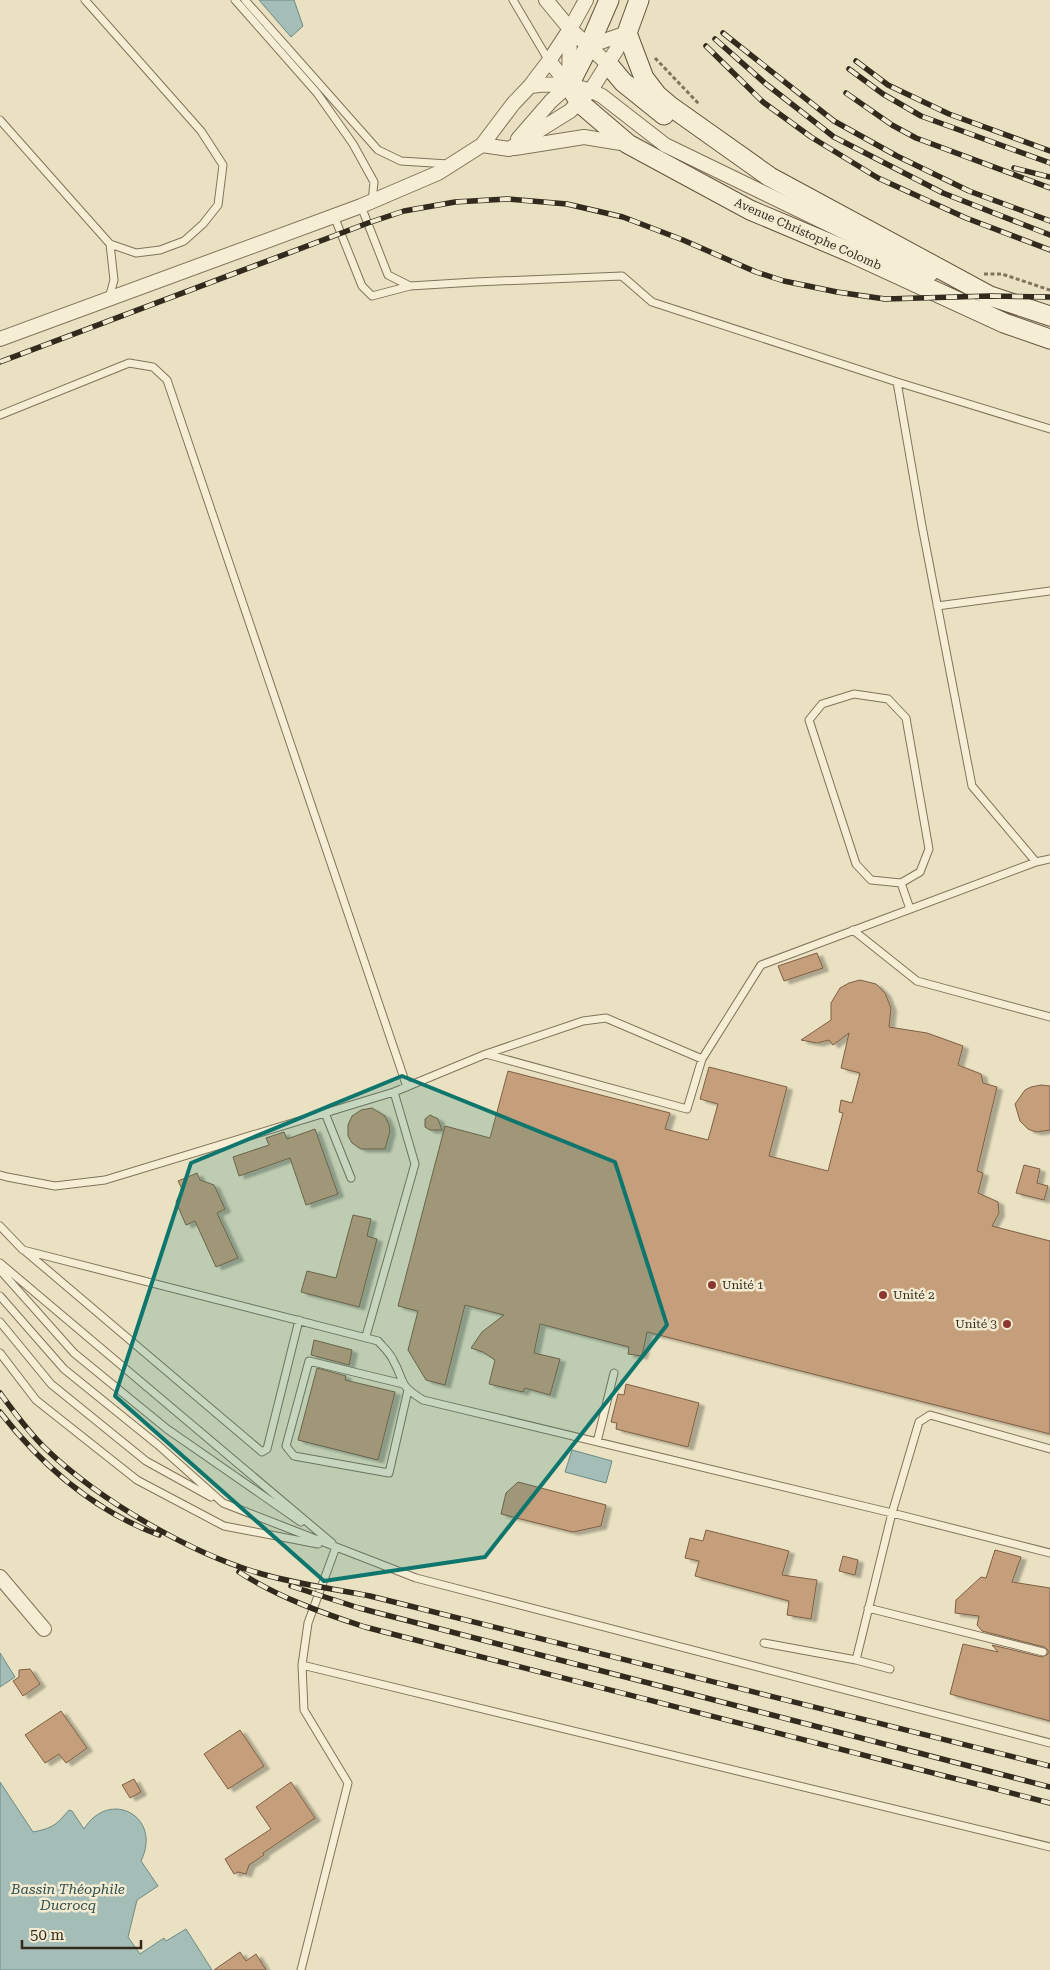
<svg xmlns="http://www.w3.org/2000/svg" width="1050" height="1970" font-family="'Roboto Serif',serif">
  <style>
    .water { fill: #a4bdb7; stroke: #6c8a85 }
    .building { fill: #c59f7b; stroke: #7f5f43; filter: url(#shadow) }
    .lines { fill: none; stroke-linecap: round; stroke-linejoin: round }
    .service-casing { stroke: #82735b; stroke-width: 9 }
    .minor-casing { stroke: #82735b; stroke-width: 16 }
    .secondary-casing { stroke: #64543e; stroke-width: 21 }
    .path { stroke: #82735b; stroke-width: 3; stroke-dasharray: 4 2.5; stroke-linecap: butt }
    .service { stroke: #f5eed4; stroke-width: 7 }
    .minor { stroke: #f5eed4; stroke-width: 14 }
    .secondary { stroke: #f5eed4; stroke-width: 19 }
    .rail-casing { stroke: #332a1e; stroke-width: 5.5 }
    .rail { stroke: #f2ebd1; stroke-width: 4; stroke-dasharray: 11; stroke-linecap: butt }
    .marked { fill: #0f766e; fill-opacity: 0.2; stroke: #0f766e; stroke-width: 4; stroke-linejoin: round }
    .poi-dot { fill: #8c3630; stroke: #f2ebd1; stroke-width: 2 }
    .labels { text-anchor: middle; dominant-baseline: central; stroke-width: 5; stroke-linejoin: round; paint-order: stroke }
    .street-label { font-size: 12px; fill: #332a1e; stroke: #f2ebd1 }
    .poi-label { font-size: 12px; fill: #332a1e; stroke: #f2ebd1; text-anchor: start }
    .water-label { font-size: 14px; font-style: italic; fill: #2e5152; stroke: #f2ebd1 }
  </style>
  <defs>
    <filter id="shadow"><feDropShadow dx="5.5" dy="3" stdDeviation="1" flood-color="#0004"/></filter>
  </defs>
  <rect width="100%" height="100%" fill="#eae1c2"/>
  <path class="water" d="M259 0H294L303 26 291 37Z
    M572 1450 612 1461 606 1483 565 1472Z
    M0 1653 15 1677 0 1687Z
    M0 1782 33 1832C53 1828 56 1825 69 1810L72 1811 84 1829C109 1788 163 1816 141 1861L158 1886 137 1900 128 1937 140 1954 164 1938 166 1941 186 1929 212 1970H0Z"/>
  <path class="building" d="M817 953 823 968 784 981 778 966Z
    M860 980 876 984 885 993 891 1008 889 1027 927 1033 963 1046 958 1065 981 1074 983 1083 997 1087 977 1171 983 1173 978 1193 998 1202 999 1213 992 1226 1050 1241V1434L647 1332 642 1356 628 1354 629 1347 540 1324 534 1353 560 1359 550 1395 525 1388 523 1392 489 1384 495 1360 483 1352 471 1348 482 1332 504 1315 465 1305 445 1385 426 1380 408 1350 418 1311 398 1306 445 1126 490 1138 508 1071 670 1113 665 1129 708 1140 718 1104 700 1099 709 1067 787 1087 769 1156 828 1171 843 1113 839 1112 841 1100 852 1103 860 1073 841 1068 849 1033 833 1045 829 1040 817 1043 801 1040 831 1020V1003L840 988 849 983Z
    M1041 1085 1050 1086V1130L1036 1132 1028 1129 1020 1121 1015 1104 1025 1090 1031 1087Z
    M372 1108 385 1116 389 1125 390 1131 385 1149H361L352 1143 348 1136V1125L352 1116 361 1110Z
    M430 1115 438 1119 442 1130H430L425 1127V1119Z
    M315 1129 338 1194 306 1205 290 1158 239 1176 233 1157 269 1145 266 1138 284 1132 287 1139Z
    M1024 1165 1040 1169 1037 1183 1048 1186 1044 1200 1016 1193Z
    M197 1173 200 1180 214 1185 225 1209 217 1213 238 1258 216 1267 195 1221 186 1225 176 1202 182 1189 178 1181Z
    M353 1215 371 1219 367 1236 377 1239 359 1307 301 1292 307 1271 336 1278Z
    M314 1340 352 1350 349 1365 311 1355Z
    M317 1368 346 1376 345 1380 395 1392 378 1460 298 1440Z
    M626 1384 699 1403 688 1447 616 1429 617 1423 611 1422 618 1394 624 1395Z
    M518 1482 606 1505 601 1526 573 1532 501 1514 506 1493Z
    M706 1530 789 1551 782 1575 817 1580 811 1619 787 1615 789 1601 695 1576 699 1561 685 1558 690 1538 703 1541Z
    M995 1550 1021 1557 1012 1582 1050 1588V1721L950 1694 963 1644 998 1652 992 1645 1042 1657 1048 1654V1650L1044 1647 982 1631 977 1625 979 1616 955 1613 956 1600 981 1577 986 1578Z
    M843 1556 858 1560 855 1575 839 1571Z
    M30 1669 40 1684 23 1696 13 1681 19 1677V1670Z
    M61 1711 87 1748 66 1763 59 1754 45 1763 25 1735Z
    M240 1730 264 1766 228 1789 204 1754Z
    M134 1779 141 1792 130 1798 122 1785Z
    M291 1782 315 1818 263 1853 264 1855 249 1865 246 1874 238 1872 234 1874 225 1859 271 1829 256 1807Z
    M240 1952 246 1961 256 1954 266 1970H214Z"/>
  <g class="lines">
    <g class="service-casing">
      <path id="service" d="M235 0 317 93 353 144 374 182 372 202
        M245 0 378 150 401 161 448 164
        M513 0 549 61
        M0 120 110 244 136 253 160 250 184 241 203 224 218 205 223 165 201 131 85 0
        M361 206 388 275 410 286 475 282 622 276 652 302 897 382 922 526 972 786 1036 862
        M334 216 362 286 372 296 410 286
        M109 298 114 280 110 244
        M897 382 1050 429
        M0 415 129 363 153 367 167 380 407 1087
        M937 606 1050 591
        M901 883 871 880 856 864 809 720 822 704 854 694 888 699 906 718 929 849 920 872 901 883 910 909
        M853 930 917 981 1050 1017
        M486 1054 583 1021 606 1018 702 1059
        M0 1175 7 1177 55 1186 105 1180 325 1113
        M351 1178 325 1113 394 1092
        M0 1226 23 1250 378 1341C383 1347 390 1353 393 1360 406 1383 397 1384 423 1400L892 1513 1050 1553
        M25 1251 262 1452 267 1449 299 1320
        M0 1263 332 1543
        M0 1270 74 1353 167 1429 301 1522
        M0 1296 64 1369 158 1445 223 1503 416 1578 1050 1743
        M0 1322 51 1384 146 1461 211 1497
        M366 1336 415 1164 394 1092 486 1054 687 1109 702 1059 761 965 1036 862 1050 859
        M0 1353 36 1400 137 1480 224 1526 318 1544
        M403 1384 309 1361 286 1446 294 1456 389 1473 408 1390
        M597 1442 614 1373
        M868 1608 1043 1652
        M764 1643 856 1660 892 1513 919 1422 930 1415 1050 1449
        M856 1660 890 1669
        M302 1665 1050 1847
        M301 1970 348 1783 304 1710 302 1665 308 1623 336 1547"/>
    </g>
    <g class="minor-casing">
      <path id="minor" d="M546 0 570 29 608 64
        M589 46 627 33
        M549 61 569 85
        M530 86C556 83 579 84 602 96L665 145 931 274
        M518 139 551 101 569 85 570 29
        M482 145 509 149 570 111 591 90 627 33
        M515 148 584 137 627 144
        M0 339 361 206 438 173 482 145 513 104 530 86 549 61 570 29 586 0
        M0 1577 44 1629"/>
    </g>
    <g class="secondary-casing">
      <path id="secondary" d="M609 0 589 46 569 85 580 103 628 144 750 210 852 253 1004 323 1050 339
        M639 0 627 33 644 78 657 95 670 106 770 177 990 296 1050 316
        M608 64 623 82 664 115"/>
    </g>
    <path class="path" d="M655 58 699 104
      M984 274H1002L1050 290"/>
    <use href="#service" class="service"/>
    <use href="#minor" class="minor"/>
    <use href="#secondary" class="secondary"/>
    <g class="rail-casing">
      <path id="rail" d="M723 33 834 121 897 156 969 191 1050 221
        M715 39 766 84 834 137 943 193 1050 235
        M706 46 763 102 811 137 878 178 966 218 1050 250
        M856 61 888 85 949 114 1050 151
        M849 69 883 94 921 116 1050 163
        M846 93 892 125 916 138 1050 188
        M1014 168 1050 177
        M0 362 368 223 404 211 455 202 507 199 567 204 623 217 683 240 756 272 784 281 837 292 885 299 990 296 1050 297
        M0 1393C14 1412 29 1433 46 1449 99 1500 191 1554 262 1574 297 1584 334 1589 370 1596L1050 1766
        M0 1412C42 1466 95 1511 159 1535
        M239 1572C278 1597 322 1613 365 1627L1050 1803
        M291 1586 359 1608 1050 1787"/>
    </g>
    <use href="#rail" class="rail"/>
  </g>
  <path class="marked" d="M402 1076 615 1162 667 1325 485 1557 324 1581 115 1396 191 1163Z"/>
  <g class="poi-dot">
    <circle cx="712" cy="1285" r="5"/>
    <circle cx="883" cy="1295" r="5"/>
    <circle cx="1007" cy="1324" r="5"/>
  </g>
  <g class="labels">
    <g class="street-label">
      <text transform="translate(808 234) rotate(24)">Avenue Christophe Colomb</text>
    </g>
    <g class="poi-label">
      <text x="722" y="1285">Unité 1</text>
      <text x="893" y="1295">Unité 2</text>
      <text x="997" y="1324" text-anchor="end">Unité 3</text>
    </g>
    <g class="water-label">
      <text x="68" y="1889">Bassin Théophile<tspan x="68" dy="16">Ducrocq</tspan></text>
    </g>
  </g>
  <path d="M22 1940v8h119v-8" fill="none" stroke="#332a1e" stroke-width="2.5"/>
  <text x="30" y="1940" font-size="15" fill="#332a1e" stroke="#f2ebd1" stroke-width="4" paint-order="stroke">50 m</text>
</svg>
